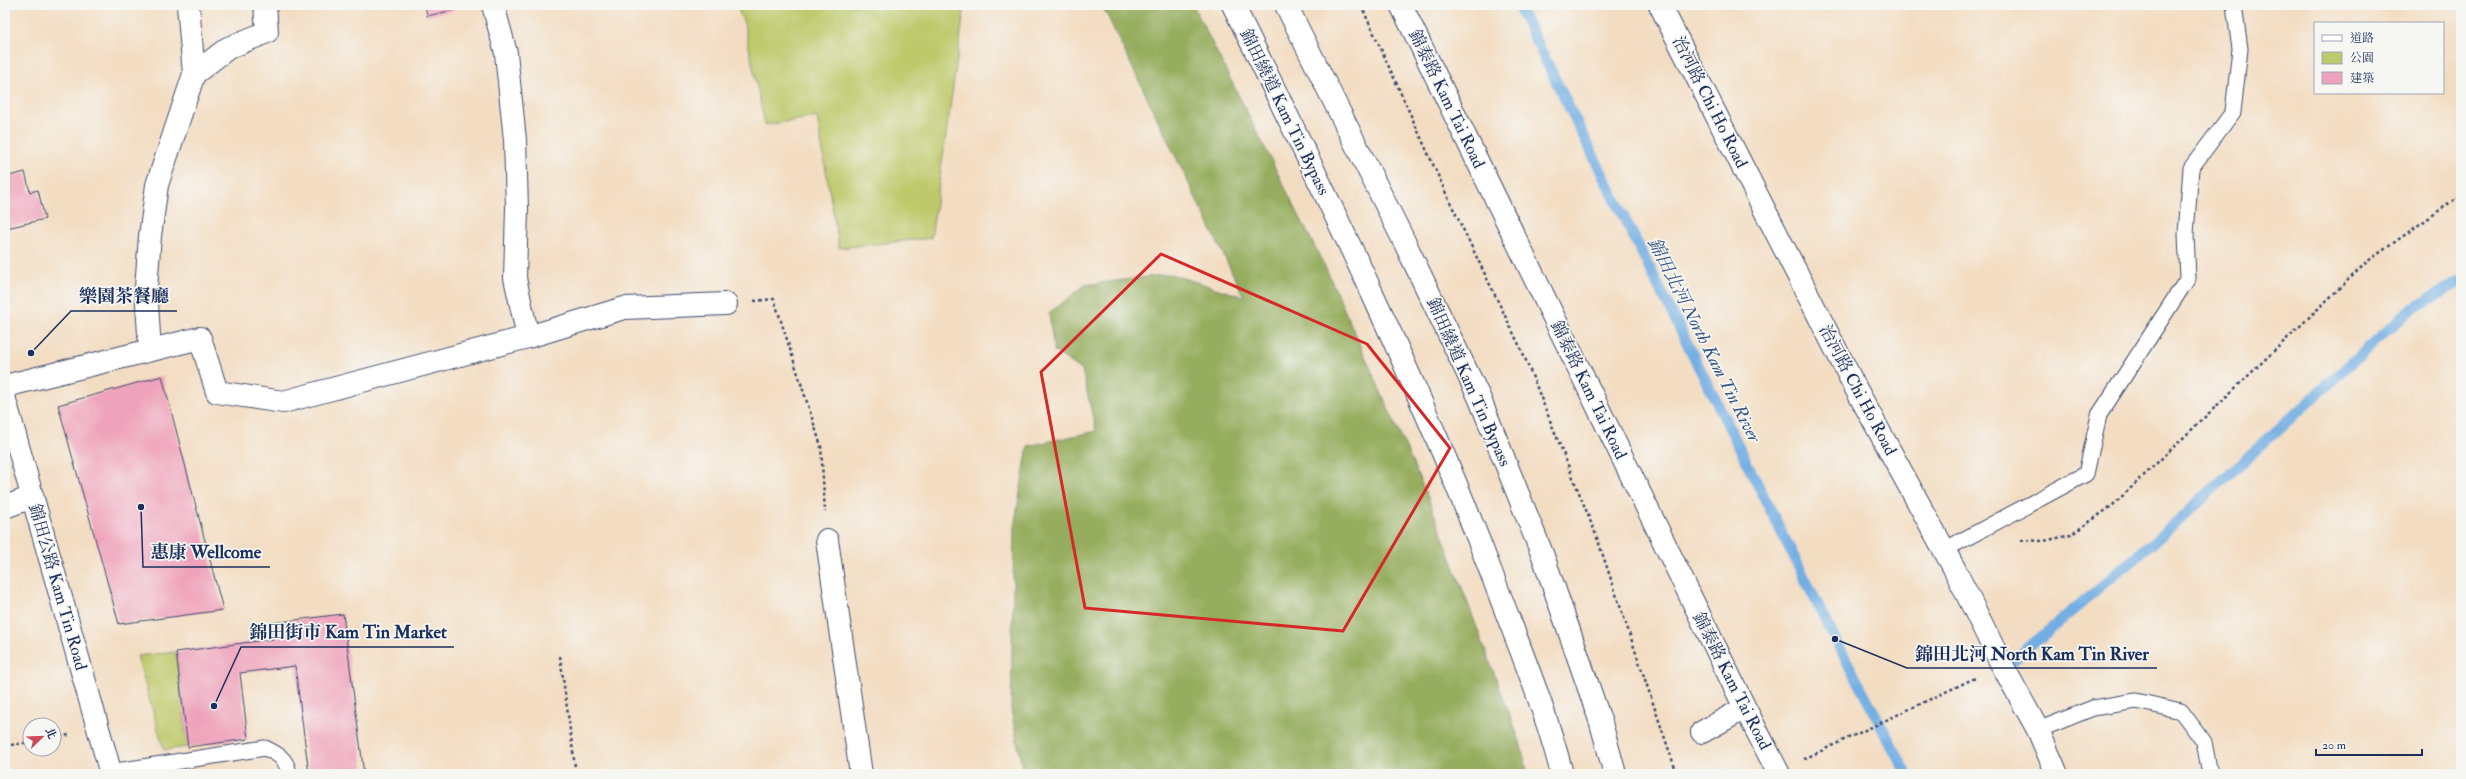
<svg xmlns="http://www.w3.org/2000/svg" width="2466" height="779" font-family="'IM FELL Double Pica','Noto Serif TC',serif">
  <style>
    .green { fill: #bdc96a; stroke: #6c7c64 }
    .forest { fill: #96ad5e; stroke: #586e5e }
    .lines { fill: none; stroke-linecap: round; stroke-linejoin: round }
    .stream { stroke: #72aee3; stroke-width: 11 }
    .building { fill: #efa2bb }
    .service-casing { stroke: #3b496d; stroke-width: 17 }
    .minor-casing { stroke: #3b496d; stroke-width: 24 }
    .secondary-casing { stroke: #3b496d; stroke-width: 24 }
    .primary-casing { stroke: #3b496d; stroke-width: 24 }
    .path { stroke: #3b496d; stroke-width: 2.5; stroke-dasharray: 3 3; stroke-linecap: butt }
    .service { stroke: #fff; stroke-width: 15 }
    .minor { stroke: #fff; stroke-width: 22 }
    .secondary { stroke: #fff; stroke-width: 22 }
    .primary { stroke: #fff; stroke-width: 22 }
    .marked { fill: none; stroke: #d62828; stroke-width: 3; stroke-linejoin: round }
    .labels { text-anchor: middle; dominant-baseline: central; stroke-width: 3.5; stroke-linejoin: round; paint-order: stroke }
    .street-label { font-size: 17px; fill: #1b2f5e; stroke: #f6f6f2 }
    .water-label { font-size: 18px; font-style: italic; fill: #355586; stroke: #f6f6f2 }
    .leader { fill: none; stroke: #1b2f5e; stroke-width: 1.5 }
    .callout-dot { fill: #1b2f5e; stroke: #f6f6f2; stroke-width: 1.5 }
    .callout-label { font-size: 18px; text-anchor: middle; font-weight: bold; fill: #1b2f5e; stroke: #f6f6f2; stroke-width: 3.5; stroke-linejoin: round; paint-order: stroke }
  </style>
  <rect width="100%" height="100%" fill="#f6f6f2"/>
  <filter id="ink" filterUnits="userSpaceOnUse"><feTurbulence type="fractalNoise" baseFrequency=".025" numOctaves="2"/><feDisplacementMap in="SourceGraphic" scale="8" xChannelSelector="R" yChannelSelector="G"/><feConvolveMatrix kernelMatrix="1 2 1 2 8 2 1 2 1" color-interpolation-filters="sRGB"/></filter>
  <filter id="wash" filterUnits="userSpaceOnUse"><feTurbulence type="fractalNoise" baseFrequency=".012" numOctaves="4" result="noise"/><feDisplacementMap in="SourceGraphic" scale="16" xChannelSelector="R" yChannelSelector="G"/><feGaussianBlur stdDeviation="0.9" result="paint"/><feColorMatrix in="noise" values="0 0 0 0 0 0 0 0 0 0 0 0 0 0 0 0 0 1.4 0 .05"/><feComposite in="paint" operator="in"/></filter>
  <g filter="url(#wash)">
    <rect width="100%" height="100%" fill="#f3ddc2"/>
    <path class="green" d="M736 5H965L931 238 839 248 817 117 765 125 744 23Z
      M176 652 188 747 164 750 137 656Z"/>
    <path class="forest" d="M1102 5H1193L1328 273 1429 500 1520 742 1528 774H1023L1011 709 1014 527 1028 446 1096 431 1082 370 1054 351 1049 313 1085 285 1171 274 1244 297Z"/>
    <g class="lines">
      <path class="stream" d="M1518 5 1835 639 1907 774
        M2009 664 2154 542 2409 311 2461 281"/>
    </g>
    <g id="blocks">
      <path class="building" d="M425 5H453L454 10 427 16Z
        M25 172 30 192 38 190 45 219 7 228 5 177Z
        M162 376 223 610 119 624 58 405Z
        M343 614 364 774H309L295 666 240 673 248 739 188 747 176 652 273 639 271 623Z"/>
    </g>
  </g>
  <g filter="url(#ink)">
    <use href="#blocks" fill-opacity="0" stroke="#3b496d" stroke-width="1"/>
    <g class="lines">
      <g class="service-casing">
        <path id="service" d="M1944 550 2086 474 2099 415 2188 278 2186 234 2191 168 2233 112 2240 49 2234 5
          M2038 730 2093 708 2136 701 2181 711 2204 742 2210 774
          M110 772 265 748C278 754 287 759 289 774"/>
      </g>
      <g class="minor-casing">
        <path id="minor" d="M493 5 506 53 515 140 517 208 515 278 528 337
          M1401 5 1745 708 1779 774
          M1660 5 1855 387 1954 568 2001 663 2038 730 2057 774
          M194 74 228 48 267 32 265 5
          M150 350 146 288 150 236 157 185 194 74 188 5
          M5 386 200 338 217 392 283 402 528 337 624 308 726 304
          M5 507 32 497
          M827 540 861 774
          M1702 732 1745 708"/>
      </g>
      <g class="secondary-casing">
        <path id="secondary" d="M5 400 111 774"/>
      </g>
      <g class="primary-casing">
        <path id="primary" d="M1233 5C1326 194 1419 382 1494 580 1518 644 1545 707 1562 774
          M1286 5 1403 239 1479 397 1543 556 1601 723 1615 774"/>
      </g>
      <path class="path" d="M1361 5 1450 202 1523 353 1596 535 1677 774
        M754 301 774 299 821 446 825 512
        M2021 540 2044 541 2071 535 2113 505 2368 261 2461 195
        M560 656 576 774
        M54 738 69 735
        M5 746 30 742
        M1804 759 1975 678"/>
      <use href="#service" class="service"/>
      <use href="#minor" class="minor"/>
      <use href="#secondary" class="secondary"/>
      <use href="#primary" class="primary"/>
    </g>
  </g>
  <path class="marked" d="M1161 254 1367 344 1450 448 1343 631 1085 608 1041 372Z"/>
  <g class="labels">
    <g class="street-label">
      <text transform="translate(1447 99) rotate(64)">錦泰路 Kam Tai Road</text>
      <text transform="translate(1710 102) rotate(63)">治河路 Chi Ho Road</text>
      <text transform="translate(1285 112) rotate(64)">錦田繞道 Kam Tin Bypass</text>
      <text transform="translate(1469 382) rotate(66)">錦田繞道 Kam Tin Bypass</text>
      <text transform="translate(1589 390) rotate(64)">錦泰路 Kam Tai Road</text>
      <text transform="translate(1858 390) rotate(62)">治河路 Chi Ho Road</text>
      <text transform="translate(58 587) rotate(74)">錦田公路 Kam Tin Road</text>
      <text transform="translate(1732 681) rotate(63)">錦泰路 Kam Tai Road</text>
    </g>
    <g class="water-label">
      <text transform="translate(1704 340) rotate(63)">錦田北河 North Kam Tin River</text>
    </g>
  </g>
  <path class="leader" d="M31 353L71 311H177M141 507L143 567H270M214 706L241 647H454M1835 639L1907 668H2157"/>
  <g class="callout-dot">
    <circle cx="31" cy="353" r="4"/>
    <circle cx="141" cy="507" r="4"/>
    <circle cx="214" cy="706" r="4"/>
    <circle cx="1835" cy="639" r="4"/>
  </g>
  <g class="callout-label">
    <text x="124" y="302">樂園茶餐廳</text>
    <text x="206" y="558">惠康 Wellcome</text>
    <text x="348" y="638">錦田街市 Kam Tin Market</text>
    <text x="2032" y="660">錦田北河 North Kam Tin River</text>
  </g>
  <rect width="2466" height="779" fill="none" stroke="#f6f6f2" stroke-width="20"/>
  <rect x="2314" y="22" width="130" height="72" fill="#f6f6f2" stroke="#9ea6b7"/>
  <rect x="2322" y="35" width="20" height="6" fill="#ffffff" stroke="#9ea6b7"/>
  <text x="2350" y="42" font-size="12" fill="#1b2f5e">道路</text>
  <rect x="2322" y="52" width="20" height="12" fill="#bdc96a" stroke="#9ea6b7"/>
  <text x="2350" y="62" font-size="12" fill="#1b2f5e">公園</text>
  <rect x="2322" y="72" width="20" height="12" fill="#efa2bb" stroke="#9ea6b7"/>
  <text x="2350" y="82" font-size="12" fill="#1b2f5e">建築</text>
  <g transform="translate(42 737) rotate(67)"><circle r="19" fill="#f6f6f2" stroke="#9ea6b7"/>
  <path d="M0-3L7 15L0 10L-7 15Z" fill="#d1495b"/>
  <text y="-6" font-size="11" font-weight="bold" text-anchor="middle" fill="#1b2f5e">北</text>
  </g>
  <path d="M2316 749v6h106v-6" fill="none" stroke="#1b2f5e" stroke-width="2"/>
  <text x="2322" y="749" font-size="12" fill="#1b2f5e" stroke="#f6f6f2" stroke-width="3" paint-order="stroke">20 m</text>
</svg>
